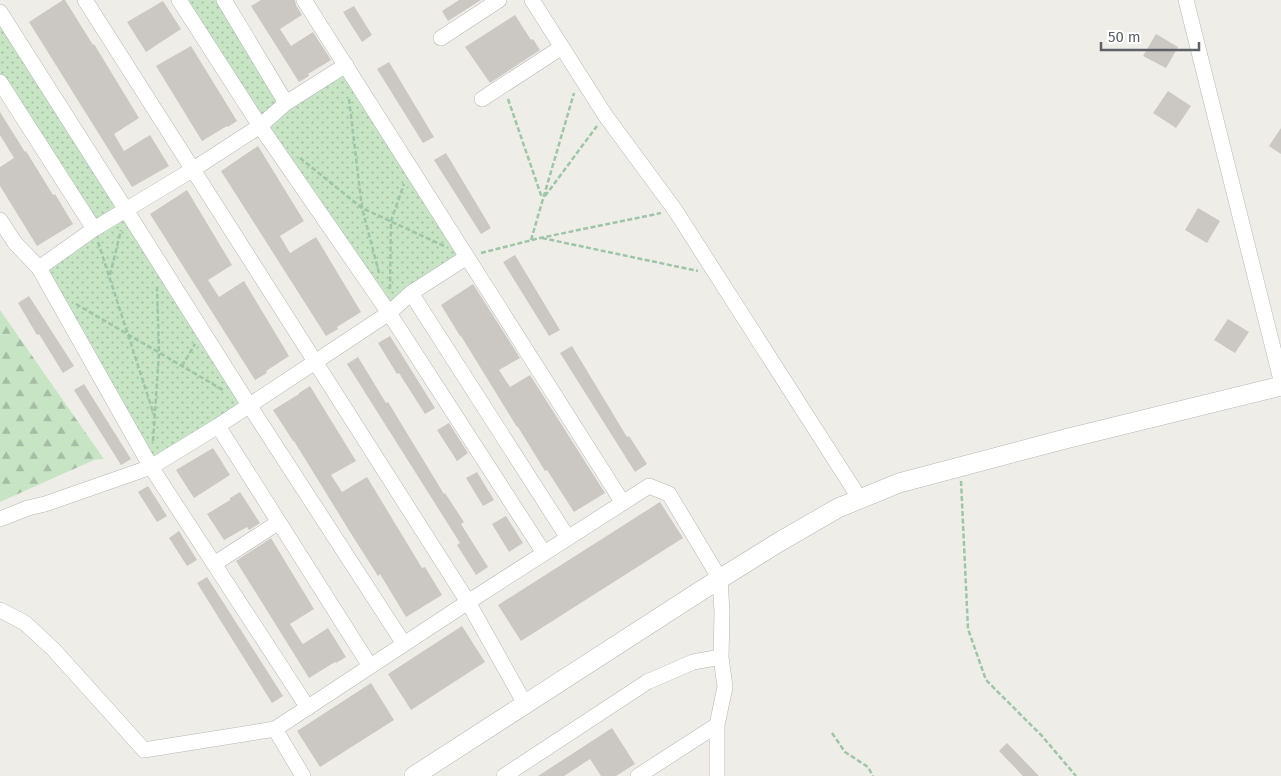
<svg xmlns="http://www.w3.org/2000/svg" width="1281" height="776" font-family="'Fira Sans',sans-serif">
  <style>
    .green { fill: url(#green-dots) }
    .forest { fill: url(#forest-firs) }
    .building { fill: #cbc8c4 }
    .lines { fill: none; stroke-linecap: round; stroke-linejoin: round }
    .minor-casing { stroke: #b4b7ba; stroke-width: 16 }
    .tertiary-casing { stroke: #b4b7ba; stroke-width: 20 }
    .path { stroke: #9fc5a8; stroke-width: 2.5; stroke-dasharray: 5 2.5; stroke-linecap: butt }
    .minor { stroke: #fff; stroke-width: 15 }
    .tertiary { stroke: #fff; stroke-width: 19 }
  </style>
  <defs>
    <pattern id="green-dots" width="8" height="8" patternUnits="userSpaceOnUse" patternTransform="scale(1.25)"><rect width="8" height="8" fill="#c7e5c5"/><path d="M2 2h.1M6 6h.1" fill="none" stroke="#a5bda4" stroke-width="1.8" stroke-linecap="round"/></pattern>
    <pattern id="forest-firs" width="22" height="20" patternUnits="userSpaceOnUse" patternTransform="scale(1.25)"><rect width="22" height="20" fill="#c7e5c5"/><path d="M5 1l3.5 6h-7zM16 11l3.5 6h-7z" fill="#a5bda4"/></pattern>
  </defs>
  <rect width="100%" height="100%" fill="#efede7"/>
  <path class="green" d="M179 0H224L286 103 347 74 467 257 389 313Z
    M0 12 249 405 151 467 39 268 94 229 0 82Z"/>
  <path class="forest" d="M0 310 104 459 94 460 0 502Z"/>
  <path class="building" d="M63 0H65L93 45 94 44 139 118 114 134 124 151 150 135 169 166 132 187 29 22Z
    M261 0H295L296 5 302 15 280 29 291 46 313 32 331 60 308 74 309 76 299 82 251 6Z
    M459 0H481L448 21 442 11Z
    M163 1 181 29 146 52 127 22Z
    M354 6 372 35 362 42 343 12Z
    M515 15 531 40 533 39 540 50 490 83 465 47Z
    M1156 34 1178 47 1166 68 1143 56Z
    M191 46 237 121 228 127 227 126 202 141 156 66Z
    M389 62 434 137 423 143 377 69Z
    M1168 91 1191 106 1176 128 1153 113Z
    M0 112 25 152 26 151 53 195 55 194 73 224 37 246 0 186V167L14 158 0 135Z
    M1281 128V154L1269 146Z
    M258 146 304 221 280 236 290 253 316 237 361 312 337 327 338 329 326 336 221 171Z
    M446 153 491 228 481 234 434 160Z
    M187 190 232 265 208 280 219 297 244 281 289 356 266 371 267 373 255 380 150 214Z
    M1198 208 1220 221 1207 243 1185 230Z
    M515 255 560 330 549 336 503 262Z
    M473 284 520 358 499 370 510 387 530 375 605 493 574 512 547 470 545 471 518 427H517L461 336H460L441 305Z
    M29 296 74 366 63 373 39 334 37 335 18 303Z
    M1228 319 1249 332 1235 353 1214 340Z
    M390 336 435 408 425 414 399 373 397 374 378 343Z
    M572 346 627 437 629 436 647 464 635 472 560 353Z
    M358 357 386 403 388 402 444 494 445 493 464 522 461 524 488 567 476 575 457 545 460 543 347 364Z
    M84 384 131 459 121 465 74 390Z
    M310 386 356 461 331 475 342 492 367 477 422 568 425 567 442 595 406 617 380 574 378 576 350 532 294 441H293L273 410 299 394V393Z
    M449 423 468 453 457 461 437 430Z
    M213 448 230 475 194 498 176 470Z
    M477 472 494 500 483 506 466 478Z
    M148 486 167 516 157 522 138 492Z
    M240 492 260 523 249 530 247 527 224 540 207 514 230 500V498Z
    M660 502 683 538 521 641 498 605Z
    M506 516 523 543 509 552 492 524Z
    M179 531 197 560 187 566 169 538Z
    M271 538 314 609 290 624 302 643 303 644 328 628 346 657 336 663 335 662 309 678 236 561Z
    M207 577 283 696 272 703 197 583Z
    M462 626 485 662 411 710 388 674Z
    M371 683 394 720 320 767 297 731Z
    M612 728 635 764 616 776H601L590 759 564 776H538Z
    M1007 743 1039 776H1023L999 751Z"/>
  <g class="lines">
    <g class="minor-casing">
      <path id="minor" d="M85 0 468 602 525 704
        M179 0 260 126 389 313 544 553
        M224 0 286 103
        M304 0 623 503
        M532 0 605 115 675 210 860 499
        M1186 0 1281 380
        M0 12 126 210 249 405 404 644
        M441 38 499 0
        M0 82 94 229
        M482 99 562 47
        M0 220 15 243 39 268 151 467 308 708
        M39 268 94 229 192 170 260 126 286 103 346 65
        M411 293 568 538
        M218 426 370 666
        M0 519 28 508 45 504 151 467 218 426 315 362 389 313 411 293 467 257
        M214 564 279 522
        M0 610 25 623 54 650 144 750 275 729 468 602 649 486 669 494 720 579 722 612 721 657 725 687 717 725V776
        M275 729 303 776
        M504 776 647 682 693 662 721 657
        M638 776 717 725"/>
    </g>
    <g class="tertiary-casing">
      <path id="tertiary" d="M414 776 702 590 779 542 838 508 899 483 1069 438 1281 386"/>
    </g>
    <path class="path" d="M349 99 362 208 379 273
      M508 99 542 198
      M300 158 362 208 444 246
      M545 196 597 126
      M542 238 698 271
      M531 240 574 93
      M98 242 154 415
      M481 253 540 238 661 213
      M110 275 121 230
      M390 289 391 221 404 184
      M76 304 223 390
      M182 366 195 344
      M153 441 159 353 157 287
      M961 481 968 629 986 680 1042 736 1076 776
      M832 733 845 752 868 767 873 776"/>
    <use href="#minor" class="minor"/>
    <use href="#tertiary" class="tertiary"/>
  </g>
  <path d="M1101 42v8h98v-8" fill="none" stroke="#5e6266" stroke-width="2.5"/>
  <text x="1108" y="42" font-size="15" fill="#5e6266" stroke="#ffffff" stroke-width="4" paint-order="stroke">50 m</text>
</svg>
